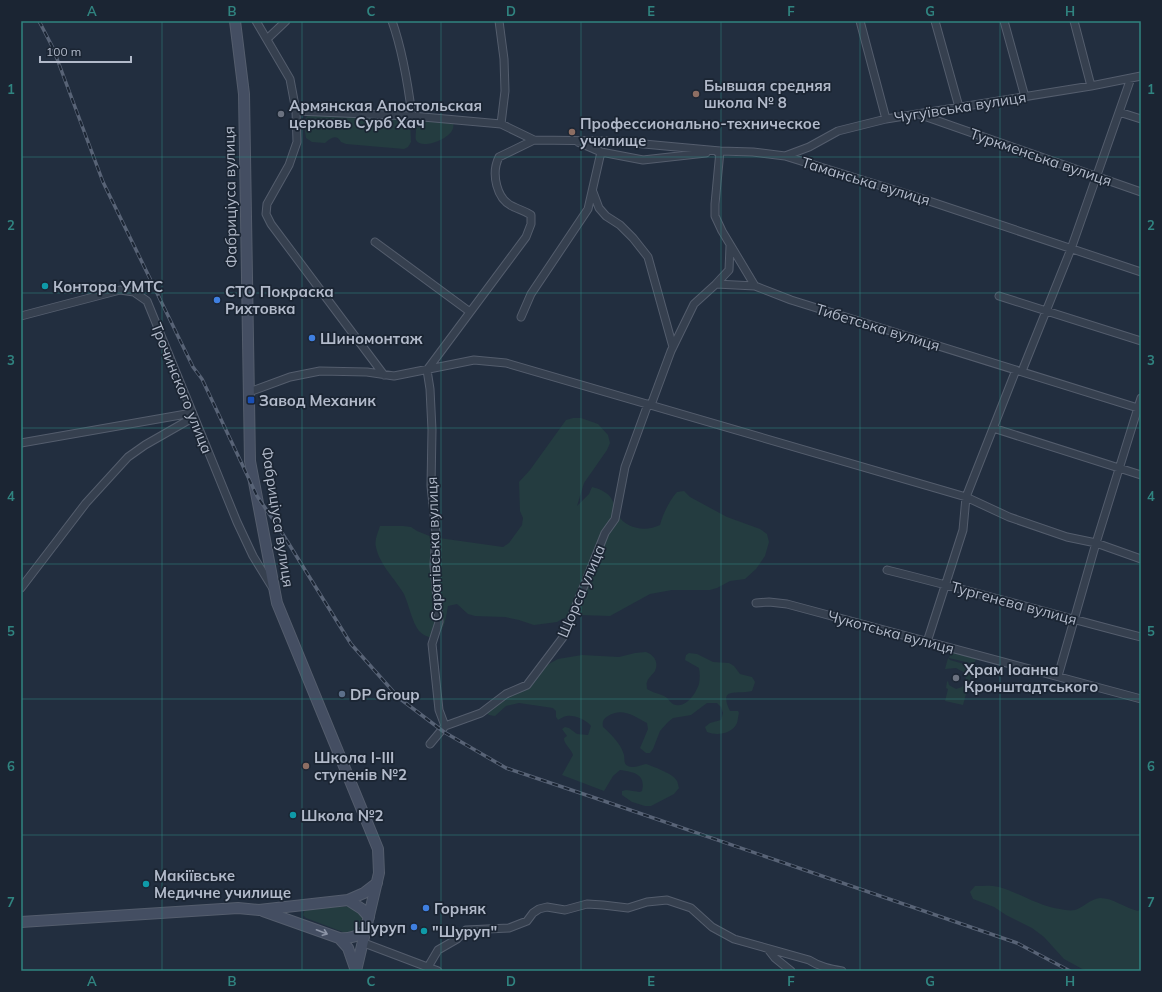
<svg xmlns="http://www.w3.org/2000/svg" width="1162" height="992" font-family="Mulish,sans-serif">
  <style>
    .green { fill: #243c40 }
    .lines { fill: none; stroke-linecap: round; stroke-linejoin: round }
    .minor-casing { stroke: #545d6d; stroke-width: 9 }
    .secondary-casing { stroke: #545d6d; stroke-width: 12 }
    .minor { stroke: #36404f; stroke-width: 7 }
    .secondary { stroke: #444e62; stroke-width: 10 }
    .rail-casing { stroke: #586376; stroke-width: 3.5 }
    .rail { stroke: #1b2533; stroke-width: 2; stroke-dasharray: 6; stroke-linecap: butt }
    .oneway { stroke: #8c94a6 }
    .grid { fill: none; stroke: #308480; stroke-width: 1; stroke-opacity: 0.55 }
    .education-dot { fill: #8d6e63; stroke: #1b2533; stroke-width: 1.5 }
    .worship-dot { fill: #6b7280; stroke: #1b2533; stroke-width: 1.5 }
    .culture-dot { fill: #0f9aa8; stroke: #1b2533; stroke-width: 1.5 }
    .shop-dot { fill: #3f7fe0; stroke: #1b2533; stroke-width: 1.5 }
    .transit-dot { fill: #1a4fb4; stroke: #1b2533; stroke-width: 1.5 }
    .service-dot { fill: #5c6f8a; stroke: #1b2533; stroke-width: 1.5 }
    .labels { text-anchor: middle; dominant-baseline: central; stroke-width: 3.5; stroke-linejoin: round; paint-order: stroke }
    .poi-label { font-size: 15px; font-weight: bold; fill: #b2baca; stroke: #1b2533; text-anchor: start }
    .street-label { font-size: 15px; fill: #b2baca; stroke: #1b2533 }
    .neatline { fill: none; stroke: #308480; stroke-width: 1.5 }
    .grid-label { font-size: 13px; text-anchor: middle; font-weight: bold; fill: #308480 }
  </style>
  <rect width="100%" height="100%" fill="#222e3f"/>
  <path class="green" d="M308 115 408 119 410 121 411 142 408 147 404 149 346 144 341 142C336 133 330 139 325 143L312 142 306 138C305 130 302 121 308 115Z
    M419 119 453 123C458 137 421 151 416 140 415 138 416 133 416 131 415 126 416 123 419 119Z
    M573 418H581L598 424 608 435 610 443 607 450 584 483 577 506 589 494 592 487C597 488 602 490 606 493 614 498 614 507 618 515 626 529 646 532 660 525 663 514 669 501 677 492L684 491 690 497 727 517 760 529 767 534 769 542 765 556 756 569 745 579 730 581 717 588 710 590H672L650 594 610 616 579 615 564 618 557 622 534 625 519 620 505 617 475 616 468 614 457 604 448 606C446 617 444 639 429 637 425 636 422 634 419 631 412 622 409 605 404 594 396 580 379 564 376 547 374 540 378 533 380 526H403L411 527 417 531 432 537 503 547 509 543 522 525 523 518 520 511 519 482 530 470 566 420Z
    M951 650 984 660 976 659 974 664 949 658Z
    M646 652C654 655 659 662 655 671 653 674 648 678 647 682 646 684 647 686 647 689 653 693 658 693 664 696 669 698 670 704 676 705 687 707 696 693 699 684 700 679 700 673 699 668L685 660 686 655 689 653 697 654 713 662 729 663 734 666 740 674 752 677 755 682 752 691C737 695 718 686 730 711H738L739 713C738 716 738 720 737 723 732 734 717 736 707 732L705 727 710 723 721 720 723 713 721 707 717 703H707L691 715 673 718 668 722 660 731 653 749 650 753H646L640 748 648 729 647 723C634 716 622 707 608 716 603 719 602 722 603 727 612 735 621 744 624 755 625 759 623 764 628 766 633 769 641 765 646 764 654 767 674 774 677 781 678 783 678 786 679 788L674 794 651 806H645L632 802 622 795V791L626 790 640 792 642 791C646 774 634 772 620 770L613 776 604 791 562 775 573 755C571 748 564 745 564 738L567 736 562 729 565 727 569 728 577 734 588 735 591 726C586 720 575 715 567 716 564 716 560 719 558 720L556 717V711L553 708 519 703 506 706 495 716 489 715 487 713 507 697 528 688 547 665 558 659 582 655 619 657 635 653Z
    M948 658 950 660 971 666 974 665 963 705 945 701 948 689 946 688 947 682 948 681 949 685 956 689 962 687 966 680 965 673 956 668 945 669Z
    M975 886C983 886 991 885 999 887 1020 893 1038 906 1060 909 1065 910 1070 911 1075 910 1084 907 1090 899 1100 898 1113 898 1125 908 1138 911L1141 909V971H1086L1064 959 1044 937 1032 928 1006 915 994 907 973 899 970 892Z
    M353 906 365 916 362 929 348 934 306 918 303 915 305 909Z"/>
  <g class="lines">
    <g class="minor-casing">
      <path id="minor" d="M256 21 290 79 296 111 297 142 289 165 267 204 266 214 271 224 384 375
        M392 21C403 52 408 84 412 116
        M499 21 504 59 505 91 501 124
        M860 21 886 119
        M935 21 959 107
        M1004 21 1025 97
        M1074 21 1091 86
        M267 39 286 21
        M296 111 412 116 501 124 534 140 611 141 720 151 753 152 785 156 920 198 1141 272
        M1119 112 1141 119
        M921 115 1141 192
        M578 142 601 152 643 160 706 153
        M717 152 720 151 715 204V216L722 231 755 286 791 300 1141 409
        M785 156 809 147 838 131 886 119 1091 86 1141 76
        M593 192 599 208 606 216 620 225 633 238 648 257 673 347
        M375 242 470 312
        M716 284 729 270 730 246
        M999 296 1141 341
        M21 316 120 290 134 292 147 301 237 522 253 556 272 587
        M521 317 531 294 588 209 601 152
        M1022 371 1071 249 1131 78
        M249 392 290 377 320 371 367 372 394 376 474 360 506 363 966 497 1009 517 1067 537 1096 543 1141 559
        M651 405 671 351 694 304 716 284 755 286
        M993 428 1141 475
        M21 443 192 413
        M887 570C972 591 1056 615 1141 637
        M21 588 86 503 128 457 145 445 194 417
        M756 603 769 602 787 604 1141 699
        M927 642 963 530 966 497 1016 370
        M1058 676 1096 543 1141 398
        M445 726 439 710 432 644 439 622 434 565 436 533 431 486 432 430 430 389 427 370 526 237 531 224V215C525 211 520 210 514 207 496 200 491 173 499 157L534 140
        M430 744 445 726 481 713 506 694 527 685 564 636 605 533 615 519 625 467 648 404
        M364 943 438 971
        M768 949 775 958 791 971
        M428 967 438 950 457 939 466 930 509 928 527 921 533 913 539 909 547 907 565 910 587 904 603 905 628 908 647 902 667 900 691 908 712 927 734 939 809 960C820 967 830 969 842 971"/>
    </g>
    <g class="secondary-casing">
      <path id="secondary" d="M235 21 244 94 250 461 277 603 378 849 379 873 356 971
        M348 900 362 909 369 917
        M263 911 339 938C350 939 357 936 366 931
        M21 922 238 908 259 910 348 900 364 893 377 883
        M339 938 348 948 356 971"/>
    </g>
    <use href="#minor" class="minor"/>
    <use href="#secondary" class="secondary"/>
    <g class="rail-casing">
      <path id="rail" d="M39 21 53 48 103 182 193 367 202 379 257 496 279 528 351 644 399 698 444 732 506 768 604 801 1017 943 1070 971"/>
    </g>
    <use href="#rail" class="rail"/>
  </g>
  <defs><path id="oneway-shaft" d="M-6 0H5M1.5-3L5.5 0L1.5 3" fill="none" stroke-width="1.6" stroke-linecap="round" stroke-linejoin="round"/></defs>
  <use class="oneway" href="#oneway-shaft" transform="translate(322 932) rotate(21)"/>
  <path class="grid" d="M162 21V971M302 21V971M441 21V971M581 21V971M721 21V971M860 21V971M1000 21V971M21 157H1141M21 293H1141M21 428H1141M21 564H1141M21 699H1141M21 835H1141"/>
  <g class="education-dot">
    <circle cx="696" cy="94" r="4"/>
    <circle cx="572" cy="132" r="4"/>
    <circle cx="306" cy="766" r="4"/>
  </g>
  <g class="worship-dot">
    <circle cx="281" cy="114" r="4"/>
    <circle cx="956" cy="678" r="4"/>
  </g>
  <g class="culture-dot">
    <circle cx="45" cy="286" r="4"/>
    <circle cx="293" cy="815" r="4"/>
    <circle cx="146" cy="884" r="4"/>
    <circle cx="424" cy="931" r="4"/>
  </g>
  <g class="shop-dot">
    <circle cx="217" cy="300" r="4"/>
    <circle cx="312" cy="338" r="4"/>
    <circle cx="426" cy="908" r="4"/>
    <circle cx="414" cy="927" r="4"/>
  </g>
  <rect class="transit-dot" x="247" y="396" width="8" height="8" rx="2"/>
  <circle class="service-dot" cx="342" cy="694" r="4"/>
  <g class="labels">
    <g class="poi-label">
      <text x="704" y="85">Бывшая средняя<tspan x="704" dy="17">школа № 8</tspan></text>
      <text x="289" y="105">Армянская Апостольская<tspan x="289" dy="17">церковь Сурб Хач</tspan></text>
      <text x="580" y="123">Профессионально-техническое<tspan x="580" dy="17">училище</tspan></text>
      <text x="53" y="286">Контора УМТС</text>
      <text x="225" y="291">СТО Покраска<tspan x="225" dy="17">Рихтовка</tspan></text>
      <text x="320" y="338">Шиномонтаж</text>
      <text x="259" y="400">Завод Механик</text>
      <text x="964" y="669">Храм Іоанна<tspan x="964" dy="17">Кронштадтського</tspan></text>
      <text x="350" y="694">DP Group</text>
      <text x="314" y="757">Школа I-III<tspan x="314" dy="17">ступенів №2</tspan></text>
      <text x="301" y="815">Школа №2</text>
      <text x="154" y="875">Макіївське<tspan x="154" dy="17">Медичне училище</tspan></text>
      <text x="434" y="908">Горняк</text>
      <text x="406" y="927" text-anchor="end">Шуруп</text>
      <text x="432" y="931">"Шуруп"</text>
    </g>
    <g class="street-label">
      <text transform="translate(960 107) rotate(-9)">Чугуївська вулиця</text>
      <text transform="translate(1041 157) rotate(19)">Туркменська вулиця</text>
      <text transform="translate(866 181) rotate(17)">Таманська вулиця</text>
      <text transform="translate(230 197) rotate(-91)">Фабриціуса вулиця</text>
      <text transform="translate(878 327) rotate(17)">Тибетська вулиця</text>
      <text transform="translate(182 388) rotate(68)">Трочинского улица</text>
      <text transform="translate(278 517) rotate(81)">Фабриціуса вулиця</text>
      <text transform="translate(434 549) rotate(-92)">Саратівська вулиця</text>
      <text transform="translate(581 591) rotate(-67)">Щорса улица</text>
      <text transform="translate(1014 603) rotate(15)">Тургенєва вулиця</text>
      <text transform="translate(891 632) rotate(15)">Чукотська вулиця</text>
    </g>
  </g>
  <rect width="1162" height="992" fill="none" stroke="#1b2533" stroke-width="44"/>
  <path d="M40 56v6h91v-6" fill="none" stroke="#b2baca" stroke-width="2"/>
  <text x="46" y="56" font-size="12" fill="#b2baca" stroke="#1b2533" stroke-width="3" paint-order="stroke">100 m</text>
  <rect x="22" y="22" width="1118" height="948" class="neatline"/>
  <g class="grid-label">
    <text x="92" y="16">A</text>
    <text x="232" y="16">B</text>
    <text x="371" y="16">C</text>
    <text x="511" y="16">D</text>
    <text x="651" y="16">E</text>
    <text x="791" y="16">F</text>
    <text x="930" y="16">G</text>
    <text x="1070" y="16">H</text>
    <text x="11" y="94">1</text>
    <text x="1151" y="94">1</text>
    <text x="11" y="230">2</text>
    <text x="1151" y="230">2</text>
    <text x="11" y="365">3</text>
    <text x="1151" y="365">3</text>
    <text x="11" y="501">4</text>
    <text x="1151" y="501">4</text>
    <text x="11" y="636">5</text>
    <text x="1151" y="636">5</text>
    <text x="11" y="771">6</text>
    <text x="1151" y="771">6</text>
    <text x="11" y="907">7</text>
    <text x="1151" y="907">7</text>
    <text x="92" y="986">A</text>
    <text x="232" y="986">B</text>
    <text x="371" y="986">C</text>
    <text x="511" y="986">D</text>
    <text x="651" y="986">E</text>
    <text x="791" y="986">F</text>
    <text x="930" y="986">G</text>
    <text x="1070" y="986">H</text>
  </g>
</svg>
